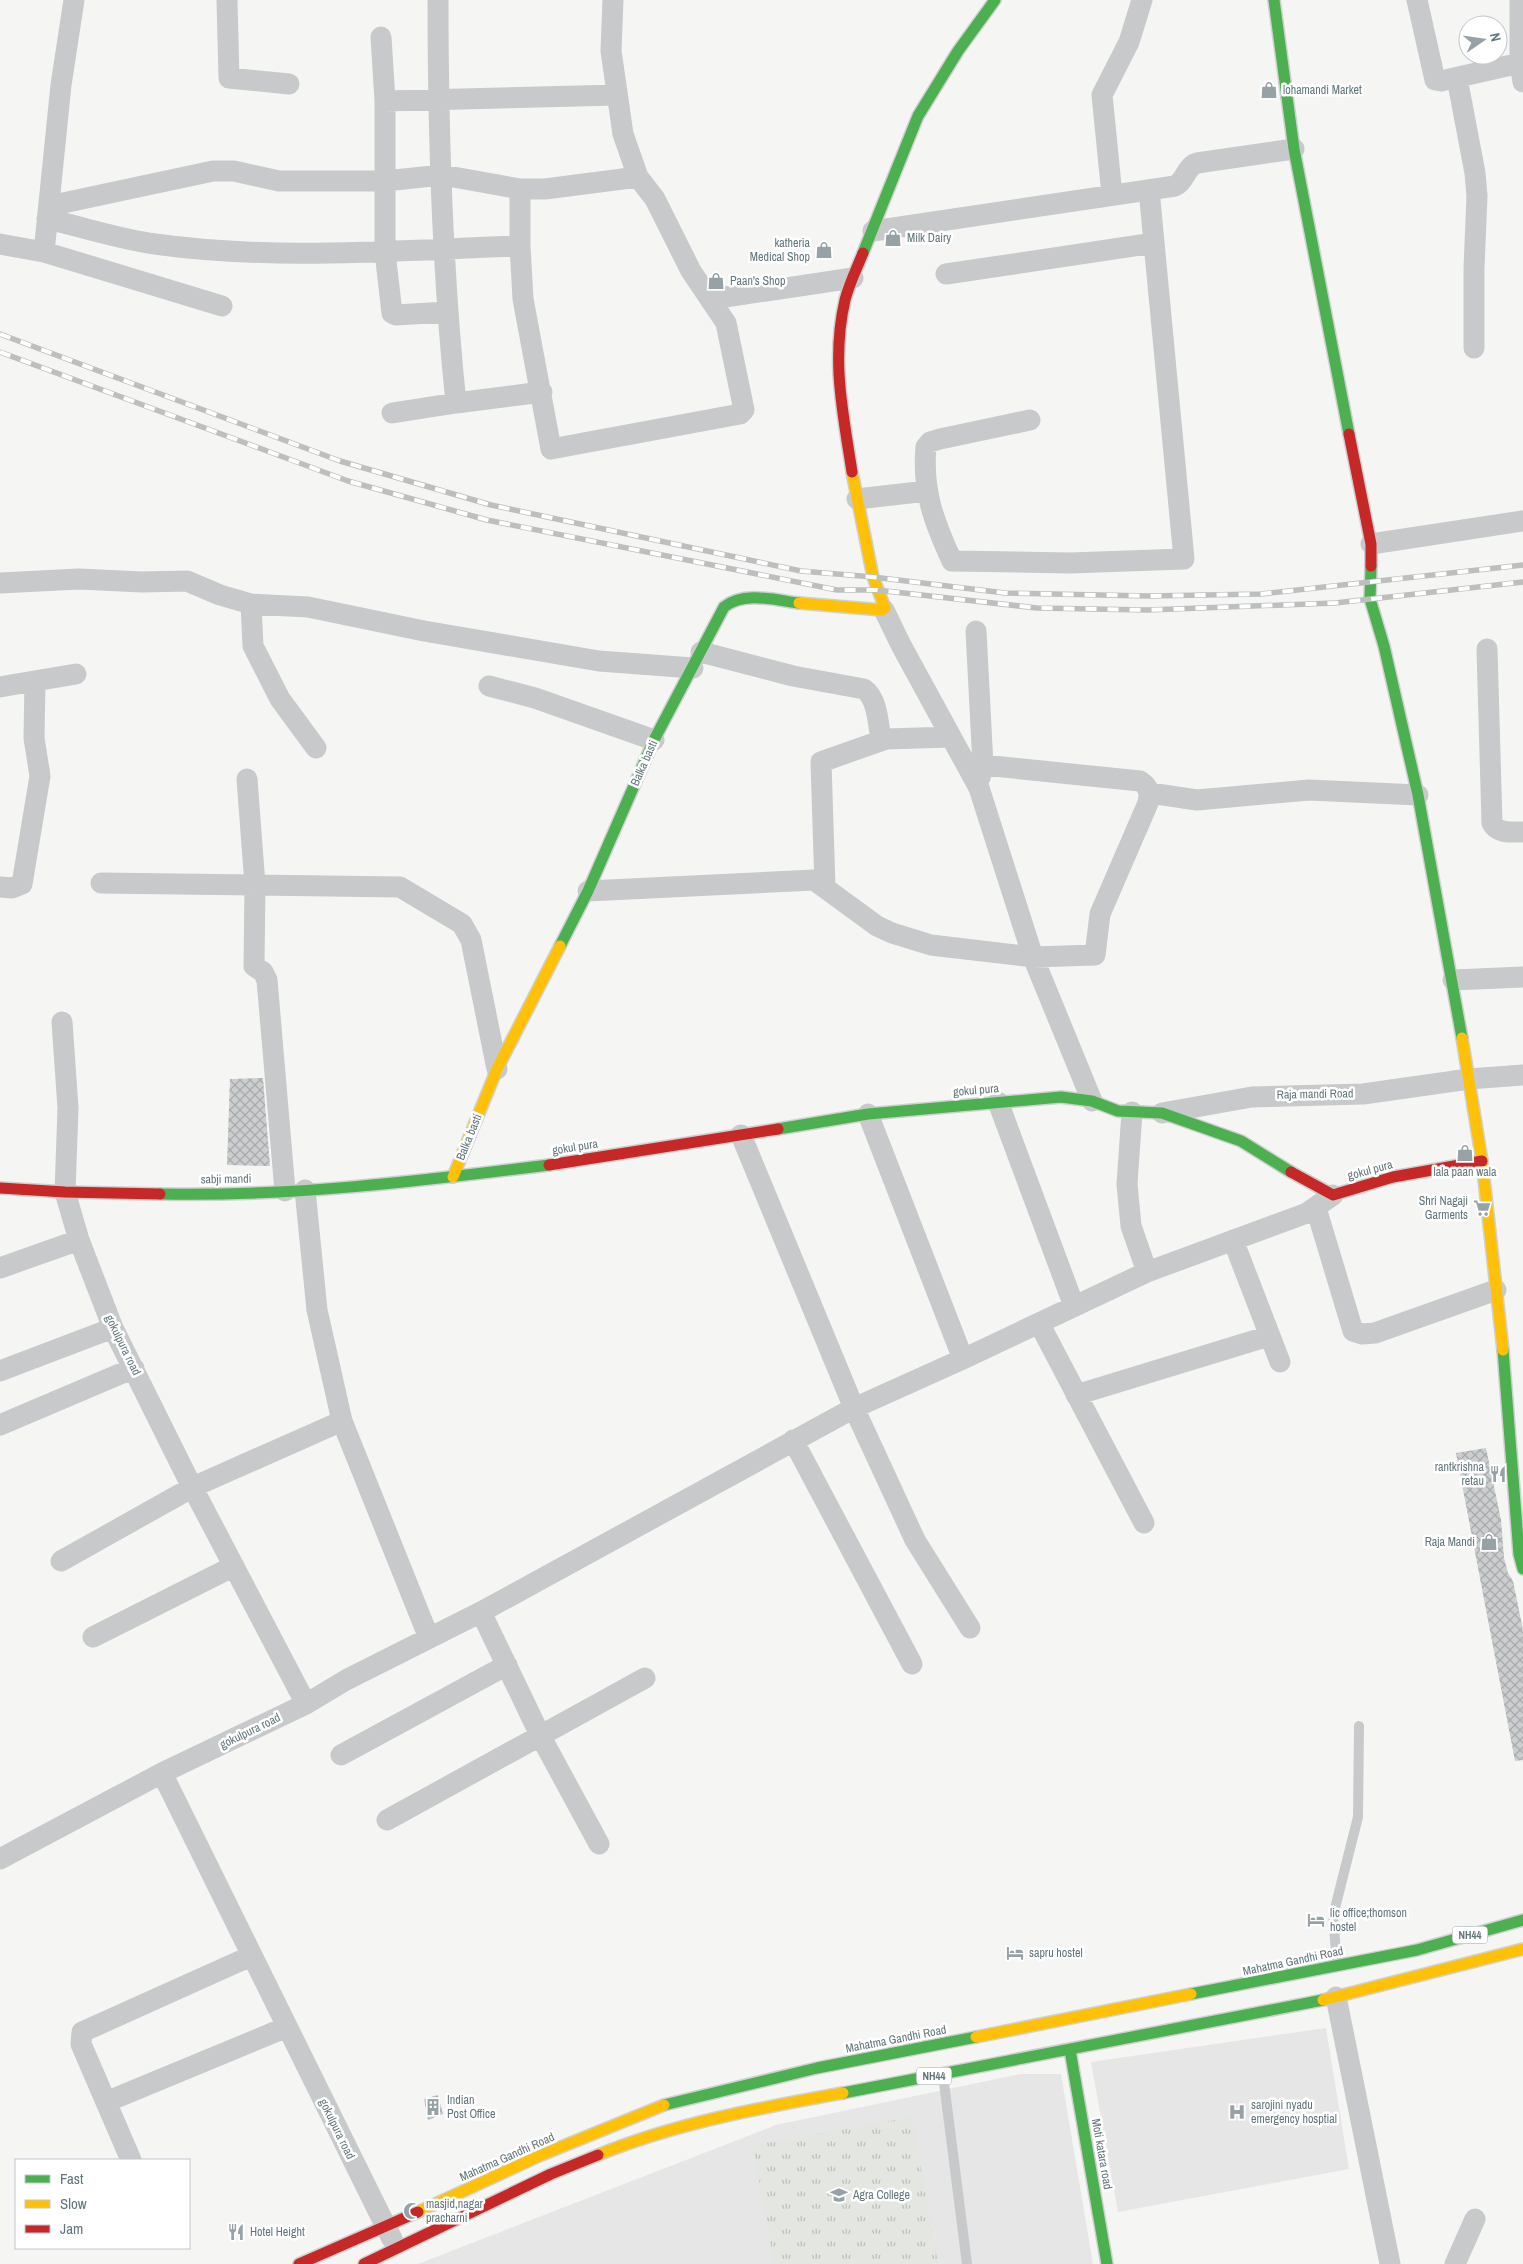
<svg xmlns="http://www.w3.org/2000/svg" width="1523" height="2264" font-family="'Archivo Narrow',sans-serif">
  <style>
    .built { fill: #e5e6e5 }
    .park { fill: url(#park-tufts) }
    .building { fill: url(#building-cross-hatch) }
    .lines { fill: none; stroke-linecap: round; stroke-linejoin: round }
    .fast-casing { stroke: #cfd1d1; stroke-width: 14 }
    .slow-casing { stroke: #cfd1d1; stroke-width: 14 }
    .jam-casing { stroke: #cfd1d1; stroke-width: 14 }
    .lane { stroke: #c7c9ca; stroke-width: 10 }
    .street { stroke: #c7c9ca; stroke-width: 21 }
    .fast { stroke: #4caf50; stroke-width: 11 }
    .slow { stroke: #ffc107; stroke-width: 11 }
    .jam { stroke: #c62828; stroke-width: 11 }
    .rail-casing { stroke: #bdbfbf; stroke-width: 5.5 }
    .rail { stroke: #fff; stroke-width: 4; stroke-dasharray: 11; stroke-linecap: butt }
    .labels { text-anchor: middle; dominant-baseline: central; stroke-width: 5; stroke-linejoin: round; paint-order: stroke }
    .shield { fill: #fff; stroke: #929fa3; stroke-width: 1 }
    .shield-label { font-size: 11px; font-weight: bold; fill: #63767c }
    .poi-label { font-size: 12px; fill: #63767c; stroke: #fff; text-anchor: start }
    .street-label { font-size: 12px; fill: #63767c; stroke: #fff }
  </style>
  <defs>
    <pattern id="park-tufts" width="24" height="20" patternUnits="userSpaceOnUse" patternTransform="scale(1.25)"><rect width="24" height="20" fill="#e4e6e1"/><path d="M3 7l-1-3M5 7V3M7 7l1-3M15 17l-1-3M17 17v-4M19 17l1-3" fill="none" stroke="#bcbfbb"/></pattern>
    <pattern id="building-cross-hatch" width="8" height="8" patternUnits="userSpaceOnUse" patternTransform="scale(1.25)"><rect width="8" height="8" fill="#cbcdce"/><path d="M0 0l8 8M0 8l8-8" fill="none" stroke="#a8abac"/></pattern>
  </defs>
  <rect width="100%" height="100%" fill="#f5f5f4"/>
  <path class="built" d="M1326 2028 1349 2169 1118 2212 1091 2062Z
    M1021 2074H1061L1093 2264H418L776 2125Z"/>
  <path class="park" d="M912 2117 938 2264H774L753 2145Z"/>
  <path class="building" d="M263 1078 270 1166 227 1165 230 1079Z
    M1486 1448 1501 1520 1504 1558 1508 1573 1513 1581 1523 1630V1760L1515 1761 1456 1453Z
    M438 2095 443 2114 428 2120 424 2099Z"/>
  <g class="lines">
    <g class="fast-casing">
      <path id="fast" d="M1274 0 1294 149 1349 434
        M863 253 918 116 958 51 995 0
        M1371 566 1370 599 1384 646 1418 795 1462 1038
        M560 946 588 891 654 740 724 607C744 591 775 600 799 603
        M778 1129 868 1114 1061 1097 1092 1101 1118 1111 1162 1113 1241 1141 1291 1172
        M160 1194C290 1197 420 1181 549 1165
        M1503 1350 1519 1554 1523 1569
        M1191 1994 1417 1950 1523 1920
        M1070 2050 1107 2264
        M843 2093 1323 2000
        M664 2105 817 2068 976 2037"/>
    </g>
    <g class="slow-casing">
      <path id="slow" d="M799 603 882 610 885 608 873 577 852 472
        M1462 1038 1482 1161 1503 1350
        M453 1177 497 1069 560 946
        M1323 2000 1523 1949
        M976 2037 1191 1994
        M598 2155C676 2123 760 2108 843 2093
        M418 2212 539 2156 664 2105"/>
    </g>
    <g class="jam-casing">
      <path id="jam" d="M1349 434 1371 544V566
        M852 472C843 413 831 360 845 300 849 284 857 268 863 253
        M549 1165 778 1129
        M1291 1172 1333 1195 1393 1177 1482 1161
        M0 1188 65 1192 160 1194
        M299 2264 418 2212
        M364 2264 551 2174 598 2155"/>
    </g>
    <path class="lane" d="M1337 1965 1333 1916 1358 1817 1359 1726
      M943 2075 967 2264"/>
    <path class="street" d="M227 0 229 78 289 84
      M438 0C438 134 442 269 456 403
      M1417 0 1435 80 1441 81 1520 63
      M1520 0V63L1523 82
      M381 37 385 101V252L392 313 396 315 447 312
      M1457 78 1475 173 1477 196 1474 268V348
      M385 101 617 95
      M520 189H545L638 177
      M1112 195 1102 95 1129 42 1142 0
      M49 206 213 171H234L279 181H385L442 175 520 189V246L523 299 551 449 740 414 744 410 726 323 691 271 655 199 638 177 623 134 611 51 613 0
      M47 219C83 227 119 239 155 244 276 261 399 250 520 246
      M873 231 1175 186C1186 181 1185 167 1197 163L1294 149
      M0 244 44 252 222 306
      M44 252 61 85 74 0
      M946 274 1154 243
      M712 299 853 278
      M392 413 456 403 542 392
      M1030 420 940 439 930 442 926 447C922 491 934 522 952 561L1070 563 1184 559 1149 190
      M857 499 927 491
      M1371 544 1523 521
      M0 583 79 579 142 582 187 581 220 595 251 604 308 607 424 631 599 661 693 668
      M251 604 253 646 280 699 316 748
      M884 610 901 645 979 788 1033 957 1092 1101
      M976 631 983 765 980 778
      M1487 649 1492 823C1497 834 1512 832 1523 832
      M701 652 793 676 864 689C878 699 878 724 881 740
      M489 686 535 698 654 740
      M0 687 76 674
      M1150 793 1197 800 1309 790 1418 795
      M101 883 255 885 247 779
      M0 887 12 888 22 884 40 776 34 738 35 681
      M825 887 821 762 886 739 951 737
      M588 891 814 880 877 926 892 933 931 945 1033 957 1095 955 1100 914 1148 803C1150 792 1149 787 1140 781L983 765
      M1453 980 1523 977
      M62 1022 68 1108 65 1192 79 1240 113 1328 186 1475 306 1704
      M998 1102 1074 1306
      M1132 1112 1127 1184 1131 1226 1147 1272
      M1162 1113 1252 1097 1363 1094 1469 1079 1523 1075
      M868 1114 963 1359
      M741 1135 854 1408 915 1540 970 1628
      M305 1190 317 1310 342 1421 429 1638
      M285 1191 267 980 263 972 254 966 255 885 400 887 462 924 471 940 497 1069
      M1316 1208 1353 1331 1362 1334 1375 1333 1496 1290
      M1233 1240 1280 1362
      M0 1268 79 1240
      M1039 1323 1144 1523
      M0 1371 113 1328
      M1076 1395 1269 1336
      M0 1425 134 1368
      M793 1440 912 1664
      M61 1561 193 1487 342 1421
      M481 1612 541 1737 599 1844
      M93 1637 234 1566
      M341 1755 507 1665
      M162 1773 392 2239
      M387 1820 645 1678
      M0 1859 162 1773 306 1704 346 1680 481 1612 854 1408 963 1359 1147 1272 1307 1213 1333 1195
      M1336 1997 1390 2264
      M106 2102 287 2027
      M131 2160 81 2044 82 2032 251 1956
      M1455 2264 1475 2219"/>
    <use href="#fast" class="fast"/>
    <use href="#slow" class="slow"/>
    <use href="#jam" class="jam"/>
    <g class="rail-casing">
      <path id="rail" d="M0 334 340 461 491 505 801 571 873 577 1005 593 1149 596 1261 594 1523 565
        M0 352 348 481 487 520 837 590H877L1037 608 1148 610 1335 603 1523 582"/>
    </g>
    <use href="#rail" class="rail"/>
  </g>
  <defs>
    <g id="shop-bare" transform="scale(1.35)"><path d="M-5-2.5h2.3a2.7 3.5 0 0 1 5.4 0H5L5.5 6h-11ZM-1.5-2.5h3a1.5 2.3 0 0 0-3 0Z" fill="#96a2a6" stroke="#fff" stroke-width="2.5" paint-order="stroke"/></g>
    <g id="supermarket-bare" transform="scale(1.35)"><path d="M-6-5.5h2.5l.6 2H6L4.5 2H-2.5L-4.4-4H-6ZM-1.5 3.2a1.3 1.3 0 1 0 .1 0ZM3 3.2a1.3 1.3 0 1 0 .1 0Z" fill="#96a2a6" stroke="#fff" stroke-width="2.5" paint-order="stroke"/></g>
    <g id="restaurant-bare" transform="scale(1.35)"><path d="M-5-6h1v4h1v-4h1v4h1v-4h1v5L-1.5 .5V6h-2V.5L-5-1ZM5-6V6H3V1.5H1.5Q1.5-4 5-6Z" fill="#96a2a6" stroke="#fff" stroke-width="2.5" paint-order="stroke"/></g>
    <g id="hotel-bare" transform="scale(1.35)"><path d="M-6-4.5h1.5V1H6V5H4.5V3h-9V5H-6ZM-4 0a1.8 1.8 0 1 1 3.6 0ZM.5 0V-2.5h3Q6-2.5 6 0Z" fill="#96a2a6" stroke="#fff" stroke-width="2.5" paint-order="stroke"/></g>
    <g id="building-bare" transform="scale(1.35)"><path d="M-4-6H4V6H1V3H-1V6H-4ZM-2.5-4.3h1.7v1.8h-1.7ZM.8-4.3h1.7v1.8H.8ZM-2.5-1h1.7V.8h-1.7ZM.8-1h1.7V.8H.8Z" fill="#96a2a6" stroke="#fff" stroke-width="2.5" paint-order="stroke"/></g>
    <g id="hospital-bare" transform="scale(1.35)"><path d="M-5-5h3v3.5h4V-5h3V5h-3V1.5h-4V5h-3Z" fill="#96a2a6" stroke="#fff" stroke-width="2.5" paint-order="stroke"/></g>
    <g id="university-bare" transform="scale(1.35)"><path d="M0-5L7-2L0 1L-7-2ZM-4 1L0 2.5L4 1V4Q0 6-4 4Z" fill="#96a2a6" stroke="#fff" stroke-width="2.5" paint-order="stroke"/></g>
    <g id="mosque-bare" transform="scale(1.35)"><path d="M3.5-4.9A6 6 0 1 0 3.5 4.9A5 5 0 1 1 3.5-4.9Z" fill="#96a2a6" stroke="#fff" stroke-width="2.5" paint-order="stroke"/></g>
  </defs>
  <g fill-rule="evenodd">
    <use href="#shop-bare" x="1269" y="90"/>
    <use href="#shop-bare" x="893" y="238"/>
    <use href="#shop-bare" x="824" y="250"/>
    <use href="#shop-bare" x="716" y="281"/>
    <use href="#shop-bare" x="1465" y="1153"/>
    <use href="#supermarket-bare" x="1482" y="1208"/>
    <use href="#restaurant-bare" x="1498" y="1474"/>
    <use href="#shop-bare" x="1489" y="1542"/>
    <use href="#hotel-bare" x="1316" y="1920"/>
    <use href="#hotel-bare" x="1015" y="1953"/>
    <use href="#building-bare" x="433" y="2107"/>
    <use href="#hospital-bare" x="1237" y="2112"/>
    <use href="#university-bare" x="839" y="2195"/>
    <use href="#mosque-bare" x="412" y="2211"/>
    <use href="#restaurant-bare" x="236" y="2232"/>
  </g>
  <g class="labels">
    <g class="shield">
      <rect x="1452.5" y="1926.5" width="35" height="17" rx="4"/>
      <rect x="916.5" y="2067.5" width="35" height="17" rx="4"/>
    </g>
    <g class="shield-label">
      <text x="1470" y="1935">NH44</text>
      <text x="934" y="2076">NH44</text>
    </g>
    <g class="poi-label">
      <text x="1283" y="90">lohamandi Market</text>
      <text x="907" y="238">Milk Dairy</text>
      <text x="810" y="243" text-anchor="end">katheria<tspan x="810" dy="14">Medical Shop</tspan></text>
      <text x="730" y="281">Paan's Shop</text>
      <text x="1465" y="1172" text-anchor="middle">lala paan wala</text>
      <text x="1468" y="1201" text-anchor="end">Shri Nagaji<tspan x="1468" dy="14">Garments</tspan></text>
      <text x="1484" y="1467" text-anchor="end">rantkrishna<tspan x="1484" dy="14">retau</tspan></text>
      <text x="1475" y="1542" text-anchor="end">Raja Mandi</text>
      <text x="1330" y="1913">lic office;thomson<tspan x="1330" dy="14">hostel</tspan></text>
      <text x="1029" y="1953">sapru hostel</text>
      <text x="447" y="2100">Indian<tspan x="447" dy="14">Post Office</tspan></text>
      <text x="1251" y="2105">sarojini nyadu<tspan x="1251" dy="14">emergency hosptial</tspan></text>
      <text x="853" y="2195">Agra College</text>
      <text x="426" y="2204">masjid,nagar<tspan x="426" dy="14">pracharni</tspan></text>
      <text x="250" y="2232">Hotel Height</text>
    </g>
    <g class="street-label">
      <text transform="translate(644 763) rotate(-66)">Balka basti</text>
      <text transform="translate(976 1090) rotate(-5)">gokul pura</text>
      <text transform="translate(1315 1094) rotate(-1)">Raja mandi Road</text>
      <text transform="translate(469 1137) rotate(-68)">Balka basti</text>
      <text transform="translate(575 1147) rotate(-9)">gokul pura</text>
      <text transform="translate(1370 1170) rotate(-15)">gokul pura</text>
      <text transform="translate(226 1179) rotate(-1)">sabji mandi</text>
      <text transform="translate(123 1345) rotate(64)">gokulpura road</text>
      <text transform="translate(250 1731) rotate(-26)">gokulpura road</text>
      <text transform="translate(1293 1961) rotate(-12)">Mahatma Gandhi Road</text>
      <text transform="translate(896 2039) rotate(-11)">Mahatma Gandhi Road</text>
      <text transform="translate(337 2129) rotate(64)">gokulpura road</text>
      <text transform="translate(1102 2154) rotate(80)">Moti katara road</text>
      <text transform="translate(507 2157) rotate(-24)">Mahatma Gandhi Road</text>
    </g>
  </g>
  <rect x="15" y="2159" width="175" height="90" fill="#ffffff" stroke="#c1c8cb"/>
  <rect x="25" y="2175" width="25" height="8" fill="#4caf50" stroke="#c1c8cb"/>
  <text x="60" y="2184" font-size="15" fill="#63767c">Fast</text>
  <rect x="25" y="2200" width="25" height="8" fill="#ffc107" stroke="#c1c8cb"/>
  <text x="60" y="2209" font-size="15" fill="#63767c">Slow</text>
  <rect x="25" y="2225" width="25" height="8" fill="#c62828" stroke="#c1c8cb"/>
  <text x="60" y="2234" font-size="15" fill="#63767c">Jam</text>
  <g transform="translate(1483 40) rotate(77)"><circle r="24" fill="#ffffff" stroke="#c1c8cb"/>
  <path d="M0-4L9 19L0 12L-9 19Z" fill="#96a2a6"/>
  <text y="-8" font-size="14" font-weight="bold" text-anchor="middle" fill="#63767c">N</text>
  </g>
</svg>
